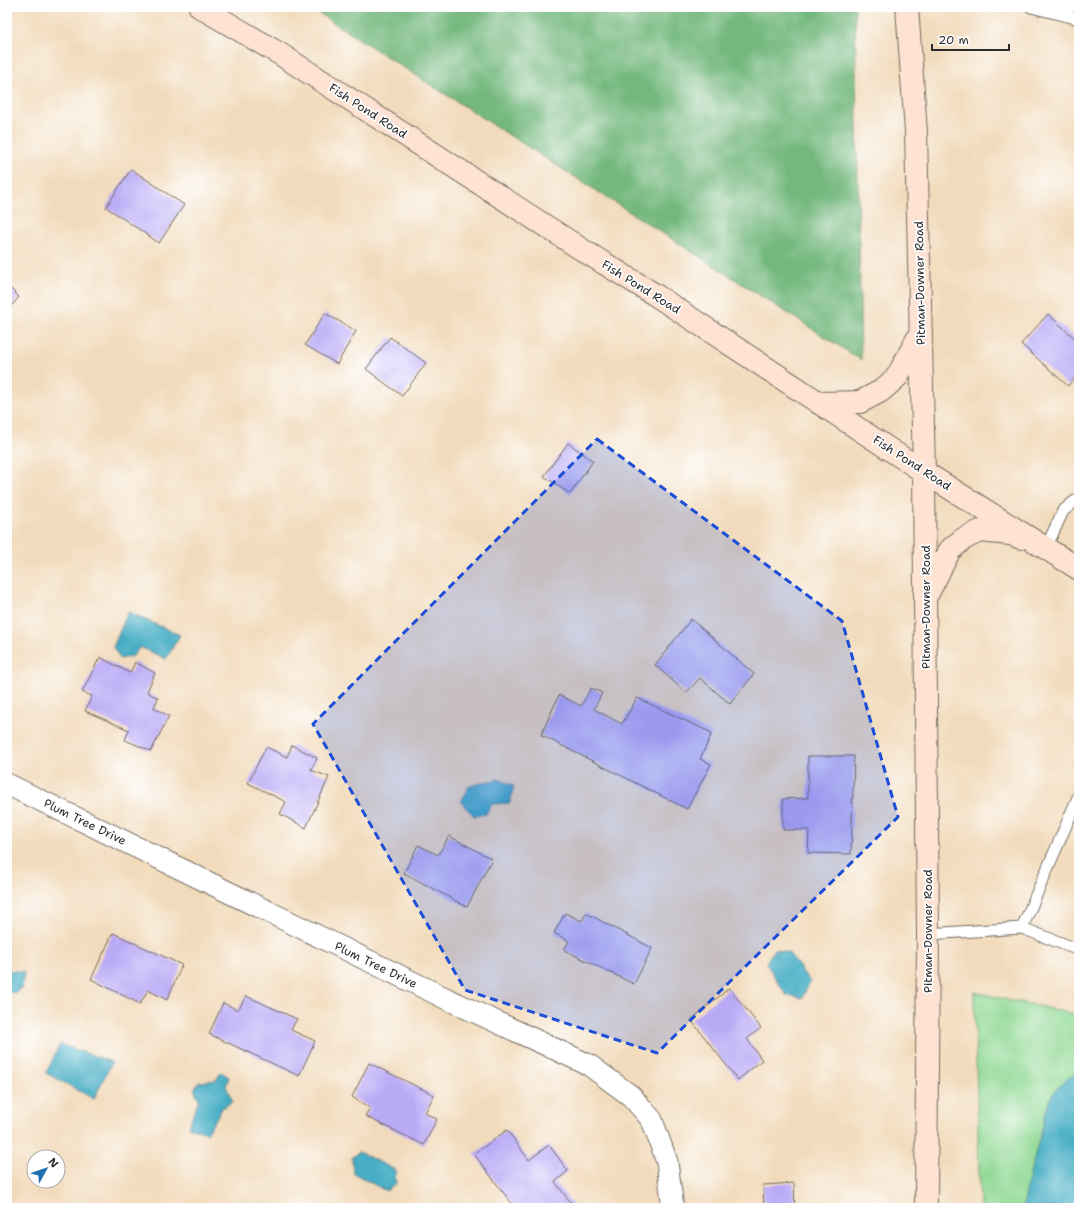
<svg xmlns="http://www.w3.org/2000/svg" width="1086" height="1215" font-family="'Shantell Sans',sans-serif">
  <style>
    .green { fill: #8fd893; stroke: #5d825f }
    .forest { fill: #73b87d; stroke: #4f7254 }
    .water { fill: #46aec5; stroke: #386c78 }
    .building { fill: #b9aaf6 }
    .lines { fill: none; stroke-linecap: round; stroke-linejoin: round }
    .lane-casing { stroke: #71695e; stroke-width: 13 }
    .street-casing { stroke: #71695e; stroke-width: 23 }
    .secondary-casing { stroke: #71695e; stroke-width: 24 }
    .lane { stroke: #fff; stroke-width: 11 }
    .street { stroke: #fff; stroke-width: 21 }
    .secondary { stroke: #fee3d2; stroke-width: 22 }
    .marked { fill: #1d4ed8; fill-opacity: 0.2; stroke: #1d4ed8; stroke-width: 3; stroke-dasharray: 8 5; stroke-linejoin: round }
    .labels { text-anchor: middle; dominant-baseline: central; stroke-width: 3.5; stroke-linejoin: round; paint-order: stroke }
    .street-label { font-size: 12px; fill: #2b2b2b; stroke: #fff }
  </style>
  <rect width="100%" height="100%" fill="#fff"/>
  <filter id="ink" filterUnits="userSpaceOnUse"><feTurbulence type="fractalNoise" baseFrequency=".025" numOctaves="2"/><feDisplacementMap in="SourceGraphic" scale="8" xChannelSelector="R" yChannelSelector="G"/><feConvolveMatrix kernelMatrix="1 2 1 2 8 2 1 2 1" color-interpolation-filters="sRGB"/></filter>
  <filter id="wash" filterUnits="userSpaceOnUse"><feTurbulence type="fractalNoise" baseFrequency=".012" numOctaves="4" result="noise"/><feDisplacementMap in="SourceGraphic" scale="16" xChannelSelector="R" yChannelSelector="G"/><feGaussianBlur stdDeviation="0.9" result="paint"/><feColorMatrix in="noise" values="0 0 0 0 0 0 0 0 0 0 0 0 0 0 0 0 0 1.4 0 .05"/><feComposite in="paint" operator="in"/></filter>
  <g filter="url(#wash)">
    <rect width="100%" height="100%" fill="#f2dbbc"/>
    <path class="green" d="M974 992 1079 1015V1208H980Z"/>
    <path class="forest" d="M309 7H855L861 360Z"/>
    <path class="water" d="M128 612 180 635 166 659 140 647 133 656 120 659 113 647Z
      M498 779 514 786 510 803 492 804 486 814 474 816 461 802 469 786Z
      M774 949 789 953 810 982 802 998 786 995 766 963Z
      M7 970 24 972 22 988 16 993 7 992Z
      M60 1044 112 1062 94 1099 46 1073Z
      M221 1072 229 1077 226 1086 233 1102 223 1107 207 1133 188 1127 199 1099 194 1089 199 1082 216 1080Z
      M1079 1072V1208H1023C1027 1183 1034 1160 1040 1135 1044 1122 1046 1106 1053 1094 1060 1084 1069 1077 1079 1072Z
      M359 1152 395 1170 396 1184 386 1191 353 1173 352 1157Z"/>
    <g id="blocks">
      <path class="building" d="M131 169 184 205 159 243 106 207Z
        M7 285 19 297 7 311Z
        M325 313 356 331 337 364 305 345Z
        M1048 314 1079 342V373L1068 386 1021 344Z
        M390 337 426 363 402 396 366 369Z
        M568 443 593 461 570 494 544 476Z
        M691 619 754 674 730 704 700 678 686 693 655 665Z
        M100 657 130 673 135 662 155 673 147 692 158 698 154 708 169 716 151 751 125 740 129 730 85 711 92 696 82 692Z
        M591 688 602 693 594 709 622 724 637 698 712 733 700 759 711 764 687 809 541 735 559 695 581 706Z
        M292 745 317 758 311 770 329 777 306 828 280 814 286 802 248 783 266 747 287 757Z
        M808 756H854L851 854 808 853 809 830H783V799L808 798Z
        M449 836 492 859 467 907 404 873 418 845 438 855Z
        M565 913 582 921 586 913 652 948 634 984 564 950 569 941 554 933Z
        M113 933 182 965 167 1000 148 990 140 1004 91 979Z
        M729 988 761 1028 747 1039 762 1060 738 1080 691 1020Z
        M246 996 297 1019 291 1030 315 1041 299 1076 209 1034 223 1003 238 1010Z
        M369 1063 434 1095 425 1113 437 1119 424 1145 365 1116 370 1108 352 1097Z
        M507 1130 529 1160 549 1145 568 1171 555 1182 575 1208H515L474 1154Z
        M794 1183 795 1208H764L763 1185Z"/>
    </g>
  </g>
  <g filter="url(#ink)">
    <use href="#blocks" fill-opacity="0" stroke="#71695e" stroke-width="1"/>
    <g class="lines">
      <g class="lane-casing">
        <path id="lane" d="M1031 7 1079 19
          M1046 548 1063 511 1075 501 1079 500
          M1022 928 1079 795
          M928 934 1022 928 1079 950"/>
      </g>
      <g class="street-casing">
        <path id="street" d="M7 784 447 999 589 1065 631 1096 652 1120 667 1162 673 1208"/>
      </g>
      <g class="secondary-casing">
        <path id="secondary" d="M200 7 280 54 581 249 657 296 924 472 1079 569
          M907 7 916 132 924 472 928 934 926 1208
          M819 403 860 402 881 391 897 377 921 332
          M928 593 950 550 963 539 980 531 1010 534 1021 538"/>
      </g>
      <use href="#lane" class="lane"/>
      <use href="#street" class="street"/>
      <use href="#secondary" class="secondary"/>
    </g>
  </g>
  <path class="marked" d="M597 439 842 621 898 817 657 1053 465 990 313 724Z"/>
  <g class="labels">
    <g class="street-label">
      <text transform="translate(368 111) rotate(33)">Fish Pond Road</text>
      <text transform="translate(920 283) rotate(-91)">Pitman-Downer Road</text>
      <text transform="translate(641 287) rotate(32)">Fish Pond Road</text>
      <text transform="translate(912 463) rotate(33)">Fish Pond Road</text>
      <text transform="translate(926 607) rotate(-90)">Pitman-Downer Road</text>
      <text transform="translate(85 822) rotate(26)">Plum Tree Drive</text>
      <text transform="translate(928 931) rotate(-90)">Pitman-Downer Road</text>
      <text transform="translate(376 965) rotate(26)">Plum Tree Drive</text>
    </g>
  </g>
  <rect width="1086" height="1215" fill="none" stroke="#fff" stroke-width="24"/>
  <g transform="translate(46 1169) rotate(50)"><circle r="19" fill="#ffffff" stroke="#aaaaaa"/>
  <path d="M0-3L7 15L0 10L-7 15Z" fill="#1f6fb2"/>
  <text y="-6" font-size="11" font-weight="bold" text-anchor="middle" fill="#2b2b2b">N</text>
  </g>
  <path d="M932 44v6h77v-6" fill="none" stroke="#2b2b2b" stroke-width="2"/>
  <text x="938" y="44" font-size="12" fill="#2b2b2b" stroke="#ffffff" stroke-width="3" paint-order="stroke">20 m</text>
</svg>
